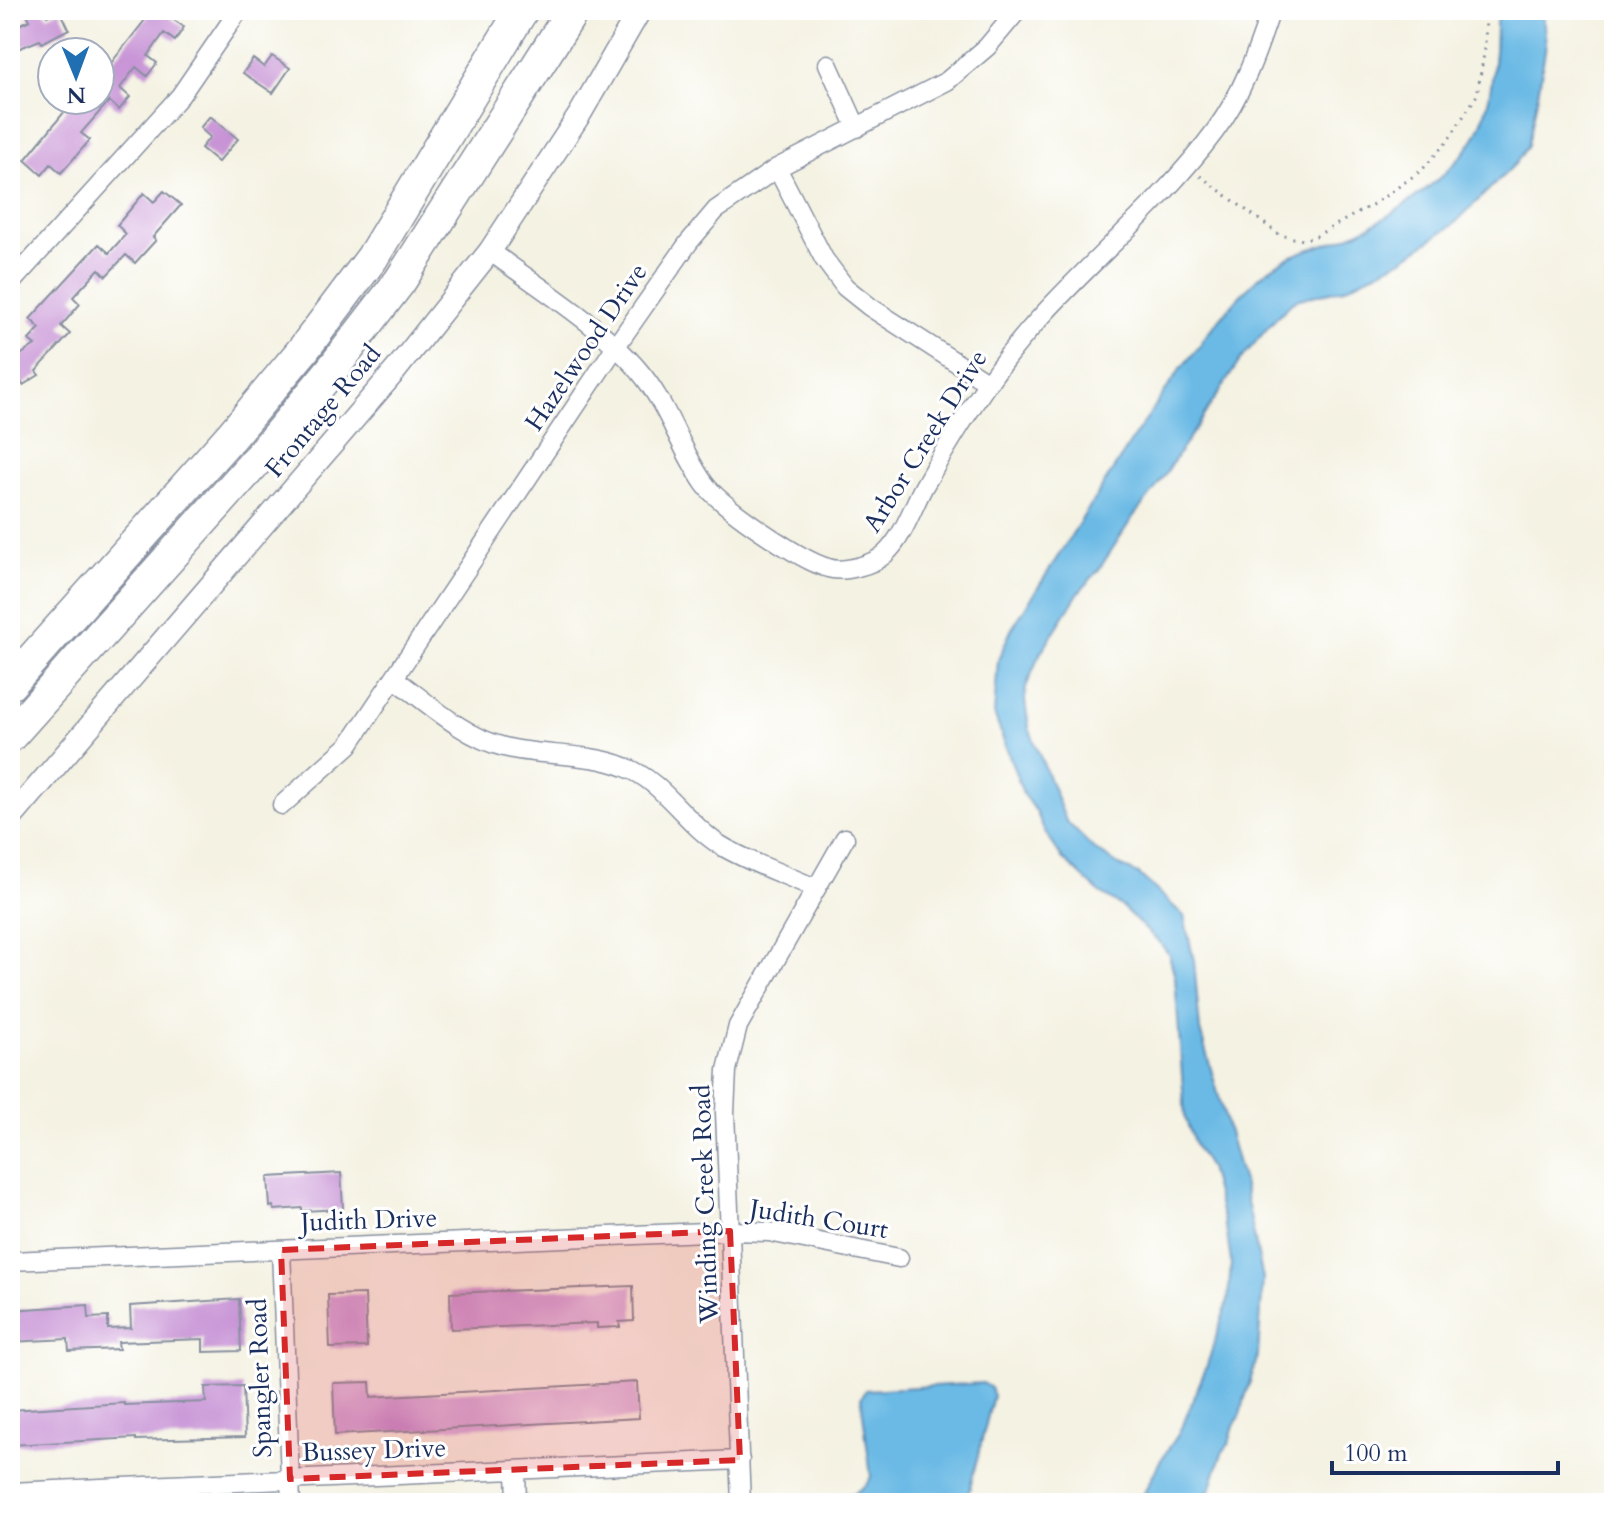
<svg xmlns="http://www.w3.org/2000/svg" width="1624" height="1513" font-family="Cardo,serif">
  <style>
    .water { fill: #6abae5; stroke: #4274a2; stroke-width: 2 }
    .building { fill: #c793d5 }
    .lines { fill: none; stroke-linecap: round; stroke-linejoin: round }
    .minor-casing { stroke: #8890a0; stroke-width: 21 }
    .tertiary-casing { stroke: #8890a0; stroke-width: 25 }
    .motorway-casing { stroke: #8890a0; stroke-width: 35 }
    .path { stroke: #8890a0; stroke-width: 3; stroke-dasharray: 2 6; stroke-linecap: butt }
    .minor { stroke: #fff; stroke-width: 18 }
    .tertiary { stroke: #fff; stroke-width: 22 }
    .motorway { stroke: #fff; stroke-width: 32 }
    .marked { fill: #d62828; fill-opacity: 0.2; stroke: #d62828; stroke-width: 6; stroke-dasharray: 16 10; stroke-linejoin: round }
    .labels { text-anchor: middle; dominant-baseline: central; stroke-width: 6; stroke-linejoin: round; paint-order: stroke }
    .street-label { font-size: 26px; fill: #1b2f5e; stroke: #fff }
  </style>
  <rect width="100%" height="100%" fill="#fff"/>
  <filter id="ink" filterUnits="userSpaceOnUse"><feTurbulence type="fractalNoise" baseFrequency=".0125" numOctaves="2"/><feDisplacementMap in="SourceGraphic" scale="16" xChannelSelector="R" yChannelSelector="G"/><feConvolveMatrix kernelMatrix="1 2 1 2 8 2 1 2 1" color-interpolation-filters="sRGB"/></filter>
  <filter id="wash" filterUnits="userSpaceOnUse"><feTurbulence type="fractalNoise" baseFrequency=".006" numOctaves="4" result="noise"/><feDisplacementMap in="SourceGraphic" scale="32" xChannelSelector="R" yChannelSelector="G"/><feGaussianBlur stdDeviation="1.8" result="paint"/><feColorMatrix in="noise" values="0 0 0 0 0 0 0 0 0 0 0 0 0 0 0 0 0 1.4 0 .05"/><feComposite in="paint" operator="in"/></filter>
  <g filter="url(#wash)">
    <rect width="100%" height="100%" fill="#f4f2e2"/>
    <path class="water" d="M1496 10H1546L1543 15 1546 44 1538 94 1528 145 1516 163 1455 223 1403 259 1343 289 1295 300 1276 318 1241 359 1156 488 1133 517 1098 571 1079 592 1040 654 1026 687 1025 701 1029 728 1066 821 1094 849 1122 867 1139 874 1184 916 1194 961 1200 1030 1243 1182 1263 1279 1258 1355 1239 1418 1234 1425 1229 1444 1222 1453 1211 1487 1202 1503H1139L1159 1463 1179 1433 1206 1368 1228 1300 1231 1262 1227 1234 1209 1168 1196 1147 1185 1118 1175 977 1169 955 1160 943 1121 906 1099 892 1062 858 1044 830 1036 811 1024 796 994 714 998 660 1011 630 1134 437 1181 368 1199 347 1203 339C1228 310 1251 277 1286 259 1309 247 1336 243 1360 231 1398 213 1456 172 1476 135 1493 104 1497 46 1496 10Z
      M983 1383 991 1388 993 1396 966 1503H823C841 1497 862 1495 871 1477L861 1398 866 1390Z"/>
    <g id="blocks">
      <path class="building" d="M25 10H44L47 16 60 10 69 29 42 43 40 40 10 52V29L30 20Z
        M153 10H159L184 27 175 41 164 33 148 56 157 63 147 76 136 67 120 88 130 97 119 110 109 101 81 133 90 140 61 173 51 164 42 175 25 160 74 100H100V77Z
        M272 56 290 68 273 93 243 73 253 59 264 67Z
        M210 116 238 139 218 162 201 148 210 137 200 128Z
        M164 191 181 205 153 237 156 240 135 263 126 255 106 276 99 269 73 297 80 304 61 326 70 334 36 371 39 375 23 385 18 377 10 382V362L35 345 29 340 40 328 30 319 99 244 109 253 126 234 117 225 144 193 154 202Z
        M341 1173 343 1209 302 1211V1208L274 1210 273 1206 270 1207 268 1177Z
        M633 1286 634 1321 619 1322 620 1327 597 1328V1323L451 1329 450 1293Z
        M365 1294 367 1347 330 1348 328 1295Z
        M239 1299 241 1351 203 1352V1339L118 1342 119 1349 69 1351 68 1339 10 1342V1310L88 1305 89 1318 108 1317V1329L131 1328 130 1306Z
        M370 1382 371 1397 637 1382 639 1418 335 1435 333 1383Z
        M243 1386 245 1437 136 1440V1438L10 1445V1410L124 1403V1405L206 1402 205 1387Z"/>
    </g>
  </g>
  <g filter="url(#ink)">
    <use href="#blocks" fill-opacity="0" stroke="#8890a0" stroke-width="2"/>
    <g class="lines">
      <g class="minor-casing">
        <path id="minor" d="M828 64 857 128
          M777 168 824 259 845 287 870 307 988 383
          M490 251C539 288 606 328 644 377 669 409 681 450 704 483 720 506 800 560 828 568 843 573 873 565 885 554 903 538 912 508 924 486 944 451 965 416 988 383 1052 289 1148 222 1215 131 1242 95 1257 52 1271 10
          M10 284 180 96 239 10
          M395 679C428 703 464 737 504 747 544 757 587 752 625 767 663 781 685 823 720 845 748 862 784 874 815 888
          M282 805 349 745 616 346 689 242 716 210 777 168 947 81 987 47 1018 10
          M281 1250 291 1503
          M10 1261 730 1231 769 1232 899 1258
          M516 1471 517 1503
          M10 1492 740 1460
          M741 1503 725 1112 727 1070 738 1026 845 838"/>
      </g>
      <g class="tertiary-casing">
        <path id="tertiary" d="M10 819 395 371 490 251 580 114 640 10"/>
      </g>
      <g class="motorway-casing">
        <path id="motorway" d="M10 684 231 436 303 350 372 258 522 10
          M10 736 257 460 330 372 400 281 573 10"/>
      </g>
      <path class="path" d="M1200 176 1280 235 1303 240 1316 236 1377 202 1422 170 1449 139 1477 95 1485 48 1486 10"/>
      <use href="#minor" class="minor"/>
      <use href="#tertiary" class="tertiary"/>
      <use href="#motorway" class="motorway"/>
    </g>
  </g>
  <path class="marked" d="M730 1231 740 1460 290 1479 281 1250Z"/>
  <g class="labels">
    <g class="street-label">
      <text transform="translate(586 347) rotate(-56)">Hazelwood Drive</text>
      <text transform="translate(323 411) rotate(-50)">Frontage Road</text>
      <text transform="translate(925 441) rotate(-58)">Arbor Creek Drive</text>
      <text transform="translate(705 1204) rotate(-92)">Winding Creek Road</text>
      <text transform="translate(819 1219) rotate(9)">Judith Court</text>
      <text transform="translate(369 1220) rotate(-2)">Judith Drive</text>
      <text transform="translate(260 1378) rotate(-92)">Spangler Road</text>
      <text transform="translate(374 1450) rotate(-2)">Bussey Drive</text>
    </g>
  </g>
  <rect width="1624" height="1513" fill="none" stroke="#fff" stroke-width="40"/>
  <g transform="translate(76 76) rotate(179)"><circle r="38" fill="#ffffff" stroke="#a4acbf" stroke-width="2"/>
  <path d="M0-6L14 30L0 20L-14 30Z" fill="#1f6fb2"/>
  <text y="-12" font-size="22" font-weight="bold" text-anchor="middle" fill="#1b2f5e">N</text>
  </g>
  <path d="M1332 1461v12h226v-12" fill="none" stroke="#1b2f5e" stroke-width="4"/>
  <text x="1344" y="1461" font-size="24" fill="#1b2f5e" stroke="#ffffff" stroke-width="6" paint-order="stroke">100 m</text>
</svg>
